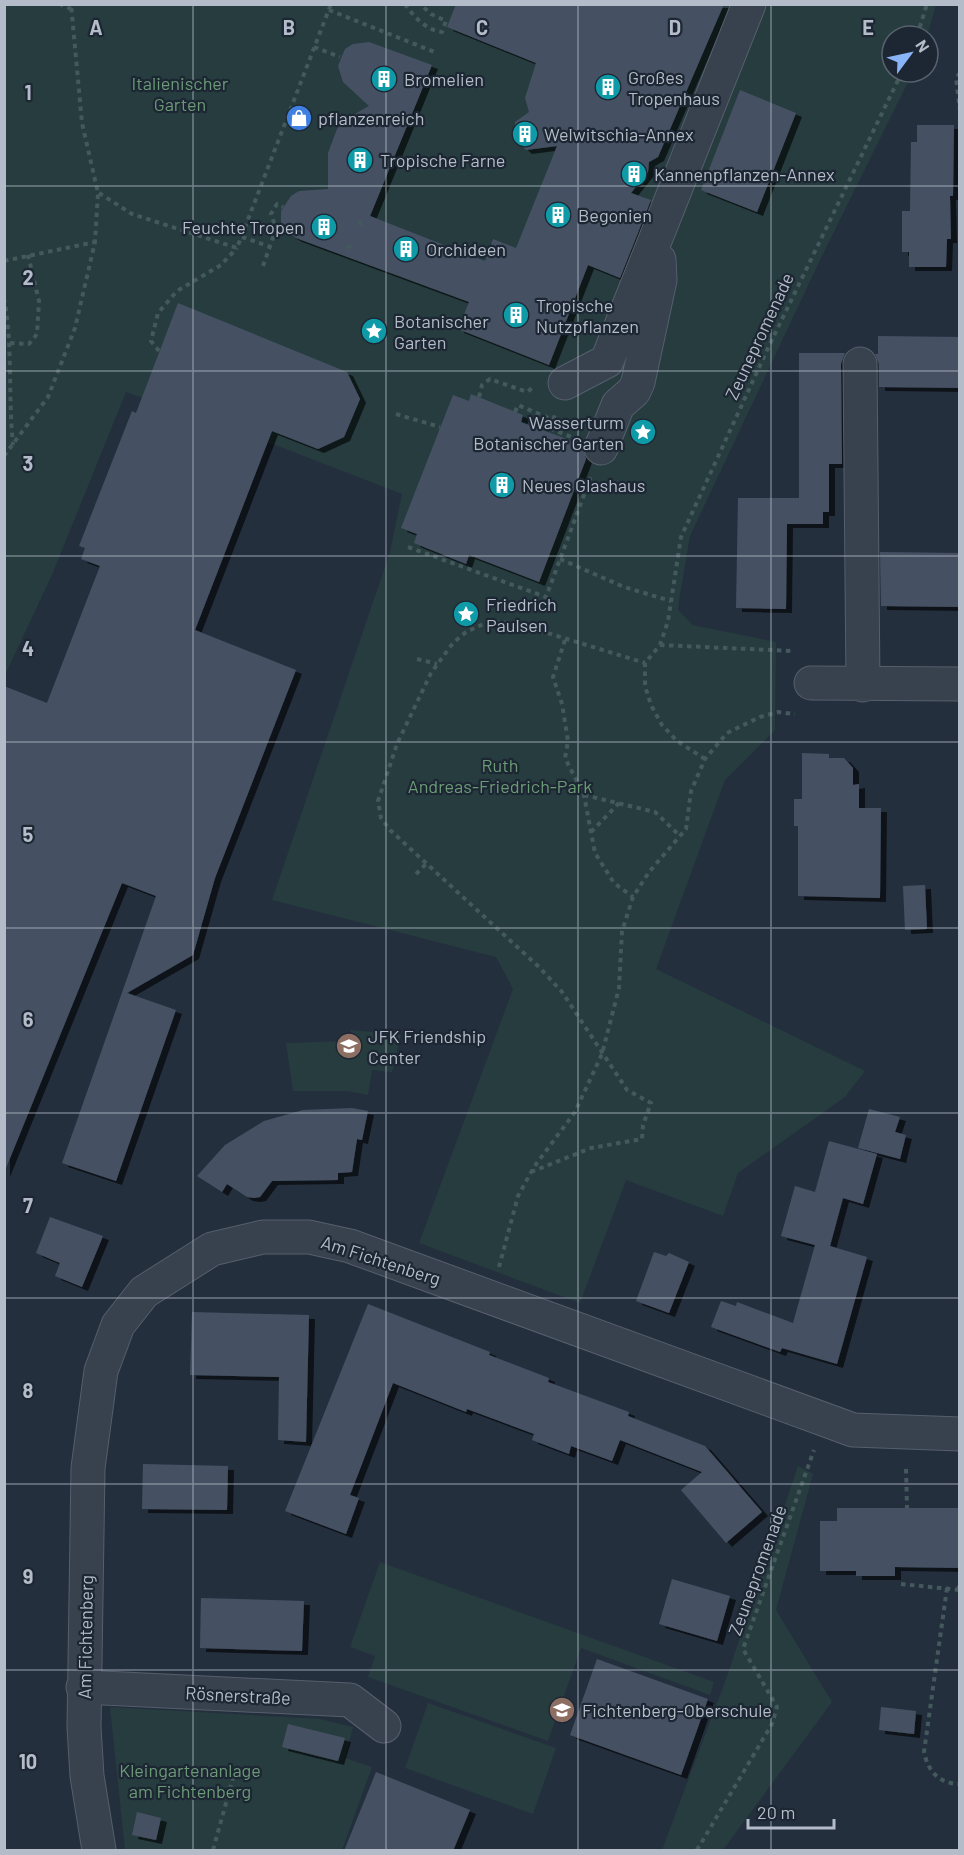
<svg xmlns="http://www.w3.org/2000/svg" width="964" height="1855" font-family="Barlow,sans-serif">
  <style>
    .green { fill: #263c3f }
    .building { fill: #455162; filter: url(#shadow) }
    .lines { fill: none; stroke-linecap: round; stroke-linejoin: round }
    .minor-casing { stroke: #565f6c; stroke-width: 35 }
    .path { stroke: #44595c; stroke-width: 4; stroke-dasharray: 4.5 4.5; stroke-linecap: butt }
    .minor { stroke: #38414e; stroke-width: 33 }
    .grid { fill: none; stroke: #b4bcc9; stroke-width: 1.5; stroke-opacity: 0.55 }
    .labels { text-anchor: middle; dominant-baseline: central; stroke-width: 4.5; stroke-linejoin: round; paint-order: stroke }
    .poi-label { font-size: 18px; fill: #b4bcc9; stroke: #1d2633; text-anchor: start }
    .park-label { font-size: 18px; fill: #6b9a76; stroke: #1d2633 }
    .street-label { font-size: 18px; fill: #b4bcc9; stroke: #1d2633 }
    .grid-label { font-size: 20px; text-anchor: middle; font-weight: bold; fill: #b4bcc9; stroke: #1d2633; stroke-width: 4.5; stroke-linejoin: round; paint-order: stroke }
  </style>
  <defs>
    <filter id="shadow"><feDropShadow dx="6" dy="4" stdDeviation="0" flood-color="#0009"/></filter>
  </defs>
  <rect width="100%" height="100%" fill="#242f3e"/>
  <path class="green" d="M5 5H936L927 36H892V72H913L820 260 690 536 679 601 678 610 693 625 776 642 775 722V730L725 780 656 969 865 1071 845 1097 738 1173 723 1216 626 1180 580 1303 419 1243 513 989 496 957 272 900 390 552 402 494 265 441 126 392 52 575 5 675Z
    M351 1030 401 1035 392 1072 372 1070 368 1095 348 1091H293L286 1043 350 1041Z
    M798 1466 813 1474 776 1610 832 1702 723 1850H662L726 1679Z
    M380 1562 714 1682 710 1695 581 1648 548 1741 368 1677 375 1656 350 1647Z
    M428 1703 556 1748 533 1814 405 1768Z
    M110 1707 320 1719 353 1727 345 1758 372 1767 342 1850H125Z"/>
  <path class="building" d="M456 4H724L658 157 649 162 648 172 631 193 651 200 620 278 588 265 549 365 458 329 469 302 296 238 284 231 281 222V211L291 196 299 191 328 189V153L337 129 346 119 369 106 343 82 338 66 345 49 353 44 369 42 432 65 370 216 485 261 493 239 516 248 557 146 526 150 514 139 515 122 529 112 525 98 536 63 447 27Z
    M740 90 796 113 757 212 701 190Z
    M917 125H954L953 196H950L951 239H947L946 267H909V252H902V211H910L911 142H917Z
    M178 303 347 372 360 399 344 437 318 449 272 431 195 630 296 670 215 878 193 955 127 993 176 1010 116 1181 62 1163 156 896 122 883 4 1173V686L47 703 100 566 81 559 85 548 79 546 132 411 136 413Z
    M878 336 960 337V388L879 387V364L875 354H878Z
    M799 353H845L841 364 842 464H829V512H823V524H787L786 609 736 608 738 498H799Z
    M471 394 523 415 521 422 583 445 586 459 539 582 469 555 466 564 414 543 417 534 401 528 453 395 469 401Z
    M880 552 960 553V607L881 606Z
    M802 753 829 754V758H844L853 768V785L859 784V808H881L880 898 798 896V826H794V799H802Z
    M925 885 927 929 905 930 903 886Z
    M352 1108 368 1111 362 1140 357 1139 352 1172 338 1173V1180L272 1181 260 1197 254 1198 247 1197 227 1184 222 1192 197 1176 225 1145 264 1121 303 1110Z
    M869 1109 900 1117 895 1132 906 1135 900 1159 858 1148Z
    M829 1141 877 1154 863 1204 843 1198 830 1246 867 1257 837 1364 782 1348 780 1352 711 1327 721 1301 736 1306 737 1302 793 1323 815 1245 781 1236 795 1186 815 1192Z
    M50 1217 103 1236 82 1287 55 1276 60 1263 36 1253Z
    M654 1252 666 1256 669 1253 689 1262 669 1313 636 1301Z
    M368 1304 490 1352 489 1355 549 1378 548 1382 629 1412 628 1416 705 1446 762 1512 726 1543 681 1490 702 1472 620 1440 612 1461 571 1446 569 1454 532 1440 534 1434 467 1409 466 1412 393 1383 350 1495 359 1498 346 1534 285 1511Z
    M192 1312 309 1315 306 1442 278 1440 279 1377 190 1375Z
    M143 1464 228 1466 227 1510 142 1509Z
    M837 1508H960V1568L895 1567V1576H856V1571H820V1521H837Z
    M672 1579 730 1596 717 1641 659 1624Z
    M201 1598 304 1601 302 1651 200 1648Z
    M597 1659 708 1699 681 1775 570 1735Z
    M881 1707 916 1711 914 1734 879 1730Z
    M288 1724 345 1738 338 1761 282 1747Z
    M376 1772 470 1810 453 1851H344Z
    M137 1812 161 1818 156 1840 132 1835Z"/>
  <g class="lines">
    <g class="minor-casing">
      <path id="minor" d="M860 364 863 685
        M565 383 607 361 749 4
        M601 448 618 405 634 391 638 382 660 280 659 260
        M811 683 960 684
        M83 1687 350 1700 384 1726
        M99 1850 87 1776 84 1727 88 1468 101 1371 118 1325 144 1292 212 1249 263 1237H309L350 1246 853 1430 960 1434"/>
    </g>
    <path class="path" d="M59 4 71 9
      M405 4C414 17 426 30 442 32L446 21 431 14 420 4
      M329 10 437 53
      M917 36 927 4
      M314 47 340 57
      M960 73 956 78 960 111
      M99 193 132 214 237 248 331 4
      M360 221 361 228
      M242 237 271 247
      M347 248 353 244
      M4 261 95 242
      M263 266 276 229 271 214 277 204 283 207
      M4 298C13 347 8 396 13 445
      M10 343 29 344 37 334 39 301 28 255
      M159 351 151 341 158 313 177 291 221 265 237 248
      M479 397 482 385 490 379 527 392 535 386
      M515 412 518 405 553 420
      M396 414 440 427
      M533 422 574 438
      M550 428 556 412
      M4 456 48 397 75 328 95 242 98 193 82 123 71 4
      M408 547 546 597 591 476
      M560 559 624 587 671 601
      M565 640 553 677 562 704 568 741 565 758 584 795 595 853 614 883 633 897
      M660 645 793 651
      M417 659 437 664
      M705 759 677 741 662 725 651 705 645 686V663L660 645 668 621 681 537 769 346 902 72
      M584 795 655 812 680 836
      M591 832 619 803
      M416 874 426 864
      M531 1172 591 1148 642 1139 643 1125 651 1103 627 1090 562 992 539 967 390 830 381 818 378 801 397 744 431 673 453 643 466 632 488 622 515 623 645 663
      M499 1267 518 1196 534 1167 575 1112 602 1054 619 988 622 931 633 897 649 872 686 829 691 791 705 759 727 733 760 717 778 712 795 714
      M906 1469 907 1508
      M901 1584 960 1590
      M947 1588 924 1752C928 1771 939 1784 960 1784
      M958 1590 960 1581
      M213 1850 233 1778
      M697 1850 772 1724 777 1707 743 1649 814 1450"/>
    <use href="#minor" class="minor"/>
  </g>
  <path class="grid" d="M193 4V1850M386 4V1850M578 4V1850M771 4V1850M4 186H960M4 371H960M4 556H960M4 742H960M4 928H960M4 1113H960M4 1298H960M4 1484H960M4 1670H960"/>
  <defs>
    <g id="building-disc" transform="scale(1.35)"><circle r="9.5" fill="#0f9aa8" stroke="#1d2633"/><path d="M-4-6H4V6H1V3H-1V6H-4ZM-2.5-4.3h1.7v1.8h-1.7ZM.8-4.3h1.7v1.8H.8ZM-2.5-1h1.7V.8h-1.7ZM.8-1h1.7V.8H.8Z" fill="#fff"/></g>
    <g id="shop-disc" transform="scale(1.35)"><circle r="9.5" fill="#3f7fe0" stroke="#1d2633"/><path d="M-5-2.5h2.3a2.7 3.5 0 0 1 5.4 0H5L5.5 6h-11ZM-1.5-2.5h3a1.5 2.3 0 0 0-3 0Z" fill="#fff"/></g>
    <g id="sight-disc" transform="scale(1.35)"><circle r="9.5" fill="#0f9aa8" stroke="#1d2633"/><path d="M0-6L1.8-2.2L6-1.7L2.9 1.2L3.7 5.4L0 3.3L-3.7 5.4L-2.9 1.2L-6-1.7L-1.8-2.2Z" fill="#fff"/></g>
    <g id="school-disc" transform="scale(1.35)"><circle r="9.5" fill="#8d6e63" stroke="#1d2633"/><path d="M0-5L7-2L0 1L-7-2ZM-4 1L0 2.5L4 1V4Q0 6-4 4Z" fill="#fff"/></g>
  </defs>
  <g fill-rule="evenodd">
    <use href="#building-disc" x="384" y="79"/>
    <use href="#building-disc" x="608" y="87"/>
    <use href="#shop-disc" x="299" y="118"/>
    <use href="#building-disc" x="525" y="134"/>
    <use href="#building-disc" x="360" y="160"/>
    <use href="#building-disc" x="634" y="174"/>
    <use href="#building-disc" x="558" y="215"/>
    <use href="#building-disc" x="324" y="227"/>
    <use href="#building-disc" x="406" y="249"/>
    <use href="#building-disc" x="516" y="315"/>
    <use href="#sight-disc" x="374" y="331"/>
    <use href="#sight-disc" x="643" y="432"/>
    <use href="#building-disc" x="502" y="485"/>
    <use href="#sight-disc" x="466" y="614"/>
    <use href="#school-disc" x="349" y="1046"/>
    <use href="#school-disc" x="562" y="1710"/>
  </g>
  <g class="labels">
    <g class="poi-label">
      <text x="628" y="77">Großes<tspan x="628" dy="21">Tropenhaus</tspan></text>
      <text x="404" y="79">Bromelien</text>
      <text x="318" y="118">pflanzenreich</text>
      <text x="544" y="134">Welwitschia-Annex</text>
      <text x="380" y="160">Tropische Farne</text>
      <text x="654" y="174">Kannenpflanzen-Annex</text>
      <text x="578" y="215">Begonien</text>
      <text x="304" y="227" text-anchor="end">Feuchte Tropen</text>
      <text x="426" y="249">Orchideen</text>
      <text x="536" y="305">Tropische<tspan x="536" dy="21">Nutzpflanzen</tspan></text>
      <text x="394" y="321">Botanischer<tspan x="394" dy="21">Garten</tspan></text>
      <text x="624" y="422" text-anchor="end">Wasserturm<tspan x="624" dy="21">Botanischer Garten</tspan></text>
      <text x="522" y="485">Neues Glashaus</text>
      <text x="486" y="604">Friedrich<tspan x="486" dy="21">Paulsen</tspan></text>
      <text x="368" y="1036">JFK Friendship<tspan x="368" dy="21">Center</tspan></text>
      <text x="582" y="1710">Fichtenberg-Oberschule</text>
    </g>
    <g class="park-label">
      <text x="180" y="83">Italienischer<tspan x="180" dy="21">Garten</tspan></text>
      <text x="500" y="765">Ruth<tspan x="500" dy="21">Andreas-Friedrich-Park</tspan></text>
      <text x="190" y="1770">Kleingartenanlage<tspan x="190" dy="21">am Fichtenberg</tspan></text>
    </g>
    <g class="street-label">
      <text transform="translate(759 336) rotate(-65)">Zeunepromenade</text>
      <text transform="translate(381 1260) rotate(18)">Am Fichtenberg</text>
      <text transform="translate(757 1570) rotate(-70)">Zeunepromenade</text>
      <text transform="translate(85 1637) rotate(-89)">Am Fichtenberg</text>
      <text transform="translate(238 1695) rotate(3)">Rösnerstraße</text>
    </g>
  </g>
  <g class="grid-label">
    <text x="96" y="35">A</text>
    <text x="289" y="35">B</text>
    <text x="482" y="35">C</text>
    <text x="675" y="35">D</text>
    <text x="868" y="35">E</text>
    <text x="28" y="100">1</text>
    <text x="28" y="285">2</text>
    <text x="28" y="471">3</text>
    <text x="28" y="656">4</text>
    <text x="28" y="842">5</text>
    <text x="28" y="1027">6</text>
    <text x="28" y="1213">7</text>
    <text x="28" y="1398">8</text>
    <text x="28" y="1584">9</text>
    <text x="28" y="1769">10</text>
  </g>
  <rect width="964" height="1855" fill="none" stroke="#b4bcc9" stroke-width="12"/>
  <g transform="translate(910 54) rotate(57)"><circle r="28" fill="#1d2633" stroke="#59626f" stroke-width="1.5"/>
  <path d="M0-4.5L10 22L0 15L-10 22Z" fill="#8ab4f8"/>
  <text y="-9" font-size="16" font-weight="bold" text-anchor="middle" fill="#b4bcc9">N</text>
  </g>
  <path d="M748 1819v9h86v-9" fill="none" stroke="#b4bcc9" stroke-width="3"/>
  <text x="757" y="1819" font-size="18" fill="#b4bcc9" stroke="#1d2633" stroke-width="4.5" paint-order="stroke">20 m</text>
</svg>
